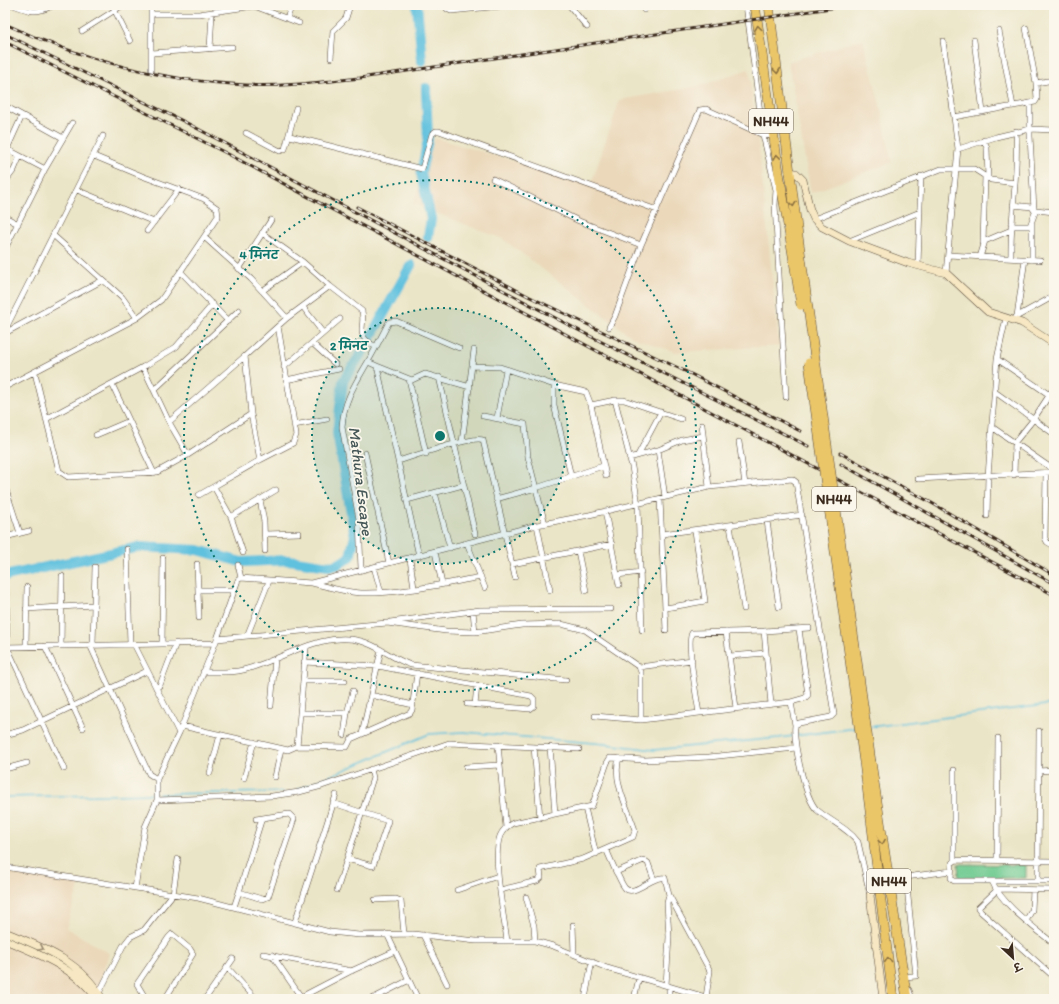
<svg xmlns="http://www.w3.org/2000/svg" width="1059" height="1004" font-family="Itim,'Playpen Sans Deva',sans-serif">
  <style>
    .built { fill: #ebd8ba }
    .green { fill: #71cb92; stroke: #567a58 }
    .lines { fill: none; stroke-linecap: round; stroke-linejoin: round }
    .stream { stroke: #60c1de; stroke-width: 1.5 }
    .river { stroke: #60c1de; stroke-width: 10 }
    .street-casing { stroke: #554637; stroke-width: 6 }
    .secondary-casing { stroke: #554637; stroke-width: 8 }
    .highway-casing { stroke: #554637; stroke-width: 10 }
    .street { stroke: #fff; stroke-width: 5 }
    .secondary { stroke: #f7e8c3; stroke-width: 7 }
    .highway { stroke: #ebc669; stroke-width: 9 }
    .rail-casing { stroke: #3b2a1e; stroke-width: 3 }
    .rail { stroke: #fbf7ec; stroke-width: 1.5; stroke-dasharray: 4.5; stroke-linecap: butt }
    .highway-bridge-casing { stroke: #554637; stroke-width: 10; stroke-linecap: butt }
    .highway-bridge { stroke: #ebc669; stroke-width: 9 }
    .oneway { stroke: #8a7040 }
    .oneway2 { stroke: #998970 }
    .ring { fill: none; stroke: #0f766e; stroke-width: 2; stroke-dasharray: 2 4 }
    .labels { text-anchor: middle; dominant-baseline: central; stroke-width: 3.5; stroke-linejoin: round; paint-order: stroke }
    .shield { fill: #fbf7ec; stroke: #75685c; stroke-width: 1 }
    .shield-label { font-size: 14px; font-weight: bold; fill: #3b2a1e }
    .water-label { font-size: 16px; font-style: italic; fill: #465758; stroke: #fbf7ec }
    .centre { fill: #0f766e; stroke: #fbf7ec; stroke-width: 2 }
    .ring-label { font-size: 12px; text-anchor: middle; font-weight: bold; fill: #0f766e; stroke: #fbf7ec; stroke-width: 3.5; stroke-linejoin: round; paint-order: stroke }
  </style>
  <rect width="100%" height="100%" fill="#fbf7ec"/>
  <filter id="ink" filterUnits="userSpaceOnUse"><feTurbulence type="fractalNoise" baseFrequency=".025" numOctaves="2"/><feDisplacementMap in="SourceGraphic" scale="8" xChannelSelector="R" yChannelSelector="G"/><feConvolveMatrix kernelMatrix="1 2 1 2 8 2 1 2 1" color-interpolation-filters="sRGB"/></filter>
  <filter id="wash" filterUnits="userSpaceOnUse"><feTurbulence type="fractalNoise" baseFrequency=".012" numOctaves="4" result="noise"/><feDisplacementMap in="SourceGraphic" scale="16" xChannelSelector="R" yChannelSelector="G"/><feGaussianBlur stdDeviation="0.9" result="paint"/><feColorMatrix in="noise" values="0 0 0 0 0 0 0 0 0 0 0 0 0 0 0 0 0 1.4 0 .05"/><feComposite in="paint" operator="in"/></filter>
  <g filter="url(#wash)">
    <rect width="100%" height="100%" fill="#ebe5c7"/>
    <path class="built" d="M863 39 880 105 892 162 811 193 788 62Z
      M749 69 758 140 779 346 675 352 632 337 503 239 413 204 435 138 591 184 620 100 699 86Z
      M5 871 80 883 66 928 109 953 95 996 96 999H5Z"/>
    <path class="green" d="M958 864 1026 865V878H959Z"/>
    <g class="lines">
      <path class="stream" d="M869 727 1054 704
        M297 790 429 734 463 732 606 744 654 750 778 738 856 728
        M159 794 283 792
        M5 797 155 794"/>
      <path class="river" d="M417 5 422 61
        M426 88 428 140 421 173 431 219 428 237
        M5 576 139 547 198 550 241 562 289 560 329 566 337 565 350 557 355 536 337 433 343 381 363 351 411 265"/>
    </g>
  </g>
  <g filter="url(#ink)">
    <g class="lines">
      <g class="street-casing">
        <path id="street" d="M13 5C31 12 36 14 54 5
          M112 5 130 41
          M151 5V71
          M447 5V9L451 11 511 5
          M569 5 587 27
          M643 5 644 10
          M746 5 763 135 776 190 775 205 786 397
          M152 14H199L254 6 299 23
          M287 18 292 5
          M1026 28 1036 83
          M82 31 123 5
          M999 31 1013 106
          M974 40 983 112
          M943 41 954 117
          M210 49 212 13
          M152 53 232 47
          M331 58 333 31 346 18 350 5
          M1030 103V136L1034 210
          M5 106 63 138
          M246 133 280 151 285 149 296 108
          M290 136 422 169 432 134 436 131H439L657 210
          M984 140 987 148 988 178
          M5 148 45 169
          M7 149 22 116
          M958 149 996 137 1030 129 1054 130
          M94 156 142 176 204 199 217 208 218 216 204 237
          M493 179 579 221 641 245
          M5 182 14 170 20 156
          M77 190 154 222
          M1013 205 1032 207 1034 210
          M5 217 18 224
          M814 219 941 169H974L991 180 1015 183
          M1032 223V260
          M1011 226H1030L1036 210 1054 212
          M147 231 179 189
          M262 233 303 262
          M54 236 122 297 137 318
          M849 241 920 212
          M983 243 985 176
          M5 249 45 169 72 123
          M948 255 1040 260
          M980 257 985 241 1011 230
          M1011 258C1010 216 1019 174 1016 131
          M918 265 921 176
          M239 269 271 220
          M181 272 228 321
          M946 273 958 149 954 117 1035 102 1037 99 1036 83 1054 80
          M262 291 303 262 330 286
          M1053 296 1054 282
          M303 307 323 333
          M1017 316 1025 259
          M1016 317 1054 296
          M287 318 330 286 362 311C366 330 353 334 376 347 362 375 344 394 342 427L359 519 361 569
          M1006 318 997 359 1054 398
          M609 327 615 316 641 245 700 110 706 109 763 135 774 136
          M5 330 103 136
          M5 333 103 280
          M312 343 335 364
          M376 347 389 322 396 321 459 348
          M368 362 377 366 419 556
          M377 366 412 380 425 374 470 387
          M472 366 500 367 554 385 586 392 591 405 606 476
          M143 367 169 422 188 455
          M284 367 340 319
          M35 373 59 471 68 477 157 472 188 455 251 414
          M439 377 475 534
          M409 379 426 454
          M286 380 339 369
          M112 384 154 473
          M554 385V405L571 476
          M5 387 137 318 161 300 204 237 251 279 287 318 278 326 296 435 293 443 260 460 199 495
          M154 390 239 310
          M995 392 1054 434
          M615 400H624L681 419
          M591 405 615 400 632 467 638 505 642 630
          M483 416 525 424 528 457 545 524
          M497 418 506 370
          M46 419 143 367 176 347 213 304
          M169 422 245 356
          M294 425 327 419
          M702 425 709 487
          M992 427 1054 470
          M96 435 129 421
          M462 442 474 350
          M739 442 745 484
          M658 450 682 440 703 436
          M365 453 389 563
          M638 455 661 412
          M629 458 658 450 665 497
          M260 460 251 414 245 356 278 326
          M398 461C411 457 475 435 483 440L515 577
          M1046 473 1045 538 1047 542 1054 546
          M1014 475 1015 442 1033 420 1054 388
          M918 479 1054 472
          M5 487 20 533
          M214 487 231 517 243 553
          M435 493 450 548
          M260 499 264 522 265 551
          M496 499 536 488 603 466
          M660 499 666 630
          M407 500 463 485
          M605 511 619 585
          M987 516 988 476 997 359
          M231 517 276 490
          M767 521 779 607
          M537 525 550 590
          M730 526 744 609
          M265 534 299 533
          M662 534 802 515
          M5 537 29 531
          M467 543 485 588
          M127 549 130 644
          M578 551 586 591
          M435 552 442 584
          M410 559 414 588
          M197 564 199 618
          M512 564 612 544
          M238 565 241 578
          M374 567 381 592
          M617 575 641 572
          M312 583C328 587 344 592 361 593 400 594 442 584 481 577
          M6 590 7 647 64 769
          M198 590H234
          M666 608 705 601 695 531
          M26 609 94 605
          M473 611 475 632
          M390 622 480 610 611 609
          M764 631 771 704
          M726 632 736 708
          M247 636 269 581
          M217 639 387 623 446 631 475 632 522 625 561 624 585 630 639 667 641 672V720
          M134 644 179 733
          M162 644 163 558
          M90 645 149 774 157 779
          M93 645 95 567
          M26 646 27 587
          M45 646 83 728
          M61 646 62 576
          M5 647 215 643
          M730 656 766 653
          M304 662 378 666 531 696 534 699V706L530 709 467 704
          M639 667 692 660
          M203 672C216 672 231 673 243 670 281 661 321 630 361 641 379 646 393 659 411 665L566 680
          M303 681H345
          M156 688 160 685 176 643
          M371 695 413 705
          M791 702 795 725
          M475 705 477 685
          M271 706 275 659
          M300 713H347
          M699 713C697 700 686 641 692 633L764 631 809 628
          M595 716 641 720 791 702 805 698 808 695 799 629
          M182 726 288 750 297 746 347 747 351 739 410 713 412 710 417 673
          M362 734 381 650
          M5 735 23 730 147 671
          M344 735 347 713 353 691
          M498 745 506 827
          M297 746 306 648
          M534 747 540 818
          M550 747 555 814
          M466 767 499 765
          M5 769 27 763
          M954 770V861
          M1039 771 1054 770
          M210 773 220 735
          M275 777 281 749
          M244 778 254 742
          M157 800 272 796 299 792 322 786 449 743 579 749
          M333 803 388 821 373 866 347 859
          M585 808 596 854
          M606 849 616 872 644 860 648 863 654 880
          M997 860 998 738
          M1054 861 956 860 952 863 951 878 954 881H1054
          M5 867 198 898 330 932 359 935 413 934 476 941H535L553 946 607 968 712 999
          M616 872C619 876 622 886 626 889 635 896 653 875 665 878L669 895 710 971 706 997
          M992 881C1001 904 1035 928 1054 944
          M1038 881 1039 731
          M135 888 145 827 157 800V779L179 733 217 639 238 580 241 578 311 583 537 525 589 515 709 487 792 479 796 482 834 714 831 717 799 723 795 725C793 742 805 799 817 810 830 821 848 828 858 842L870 895
          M337 890 373 778 371 769
          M457 890 498 876
          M500 890 537 881 541 878 540 869 583 859 633 837 635 830C628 808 612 781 619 758
          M1054 890 998 889 978 908 981 912 1054 977
          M239 892 262 818
          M526 897 534 926 535 941
          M375 900 396 899 401 901 404 934
          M234 907 239 892 262 899 268 897 294 819 289 814 256 819
          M1026 921 1032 910 1033 890
          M295 922 336 795
          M573 925 574 954
          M387 934 418 999
          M423 935 447 984
          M507 941C504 916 492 857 500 836 503 829 507 826 513 823L592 806 607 763 610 758 645 760 709 757 796 748
          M263 954 352 971
          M272 955 301 997 349 972 395 951
          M227 967 256 999
          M904 977 916 976 906 877 951 871
          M666 985 669 937 667 903 669 895
          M669 986V999
          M909 990 912 999
          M98 995 123 946 130 937 144 930 173 894 178 859
          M5 997 12 999
          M146 999 137 984 169 937 172 934 190 949 193 954 165 999
          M205 999 233 959
          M372 999 409 980
          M585 999 592 961
          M634 999 639 978"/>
      </g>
      <g class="secondary-casing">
        <path id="secondary" d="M789 172 796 173 803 180 810 210 814 219 822 227 849 241 908 263 946 273 988 312 1022 323 1054 344
          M878 878 870 895 883 999
          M5 932C42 947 83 962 102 999
          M5 940C37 953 77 969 97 999"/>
      </g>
      <g class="highway-casing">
        <path id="highway" d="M755 5 779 173 790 237
          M769 5 798 236
          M864 762 893 999
          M871 762 907 999"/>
      </g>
      <use href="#street" class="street"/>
      <use href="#secondary" class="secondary"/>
      <use href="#highway" class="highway"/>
      <g class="rail-casing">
        <path id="rail" d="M5 24C82 60 160 81 245 85 284 87 322 82 360 78L851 5
          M5 34 185 122 580 331 808 446
          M5 42 228 154 1054 595
          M357 207 530 297 693 375 800 431
          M840 453 930 502 1054 575
          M841 464 1054 584"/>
      </g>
      <use href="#rail" class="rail"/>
      <g class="highway-bridge-casing">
        <path id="highway-bridge" d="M798 236 871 762
          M790 237 801 305
          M809 363 864 762"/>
      </g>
      <use href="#highway-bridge" class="highway-bridge"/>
    </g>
    <defs><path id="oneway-chevron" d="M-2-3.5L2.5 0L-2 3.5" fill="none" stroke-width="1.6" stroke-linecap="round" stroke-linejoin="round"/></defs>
    <g class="oneway">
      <use href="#oneway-chevron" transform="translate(758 28) rotate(-98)"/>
      <use href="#oneway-chevron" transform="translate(777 71) rotate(83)"/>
      <use href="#oneway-chevron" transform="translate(777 157) rotate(-98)"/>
      <use href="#oneway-chevron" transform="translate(793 204) rotate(82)"/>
      <use href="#oneway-chevron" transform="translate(882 842) rotate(81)"/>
      <use href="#oneway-chevron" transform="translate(888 960) rotate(-97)"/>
    </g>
    <use class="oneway2" href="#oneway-chevron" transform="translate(41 948) rotate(25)"/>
  </g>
  <circle cx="440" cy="436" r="128" fill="#0f766e" fill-opacity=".12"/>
  <g class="ring">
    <circle cx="440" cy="436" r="128"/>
    <circle cx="440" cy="436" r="256"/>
  </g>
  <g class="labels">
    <g class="shield">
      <rect x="749" y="109" width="44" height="24" rx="3"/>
      <rect x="812" y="487" width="44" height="24" rx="3"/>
      <rect x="867" y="869" width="44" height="24" rx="3"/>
    </g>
    <g class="shield-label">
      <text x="771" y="121">NH44</text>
      <text x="834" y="499">NH44</text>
      <text x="889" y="881">NH44</text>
    </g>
    <g class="water-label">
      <text transform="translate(361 481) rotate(83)">Mathura Escape</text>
    </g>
  </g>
  <circle cx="440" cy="436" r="6" class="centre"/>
  <g class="ring-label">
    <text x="259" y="259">4 मिनट</text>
    <text x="349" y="350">2 मिनट</text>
  </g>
  <rect width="1059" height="1004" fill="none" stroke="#fbf7ec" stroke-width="20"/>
  <g transform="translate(1013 958) rotate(154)" stroke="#fbf7ec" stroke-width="3" paint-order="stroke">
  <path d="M0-3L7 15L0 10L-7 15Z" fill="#3b2a1e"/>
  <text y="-6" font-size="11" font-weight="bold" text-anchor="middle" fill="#3b2a1e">उ</text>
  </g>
</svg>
